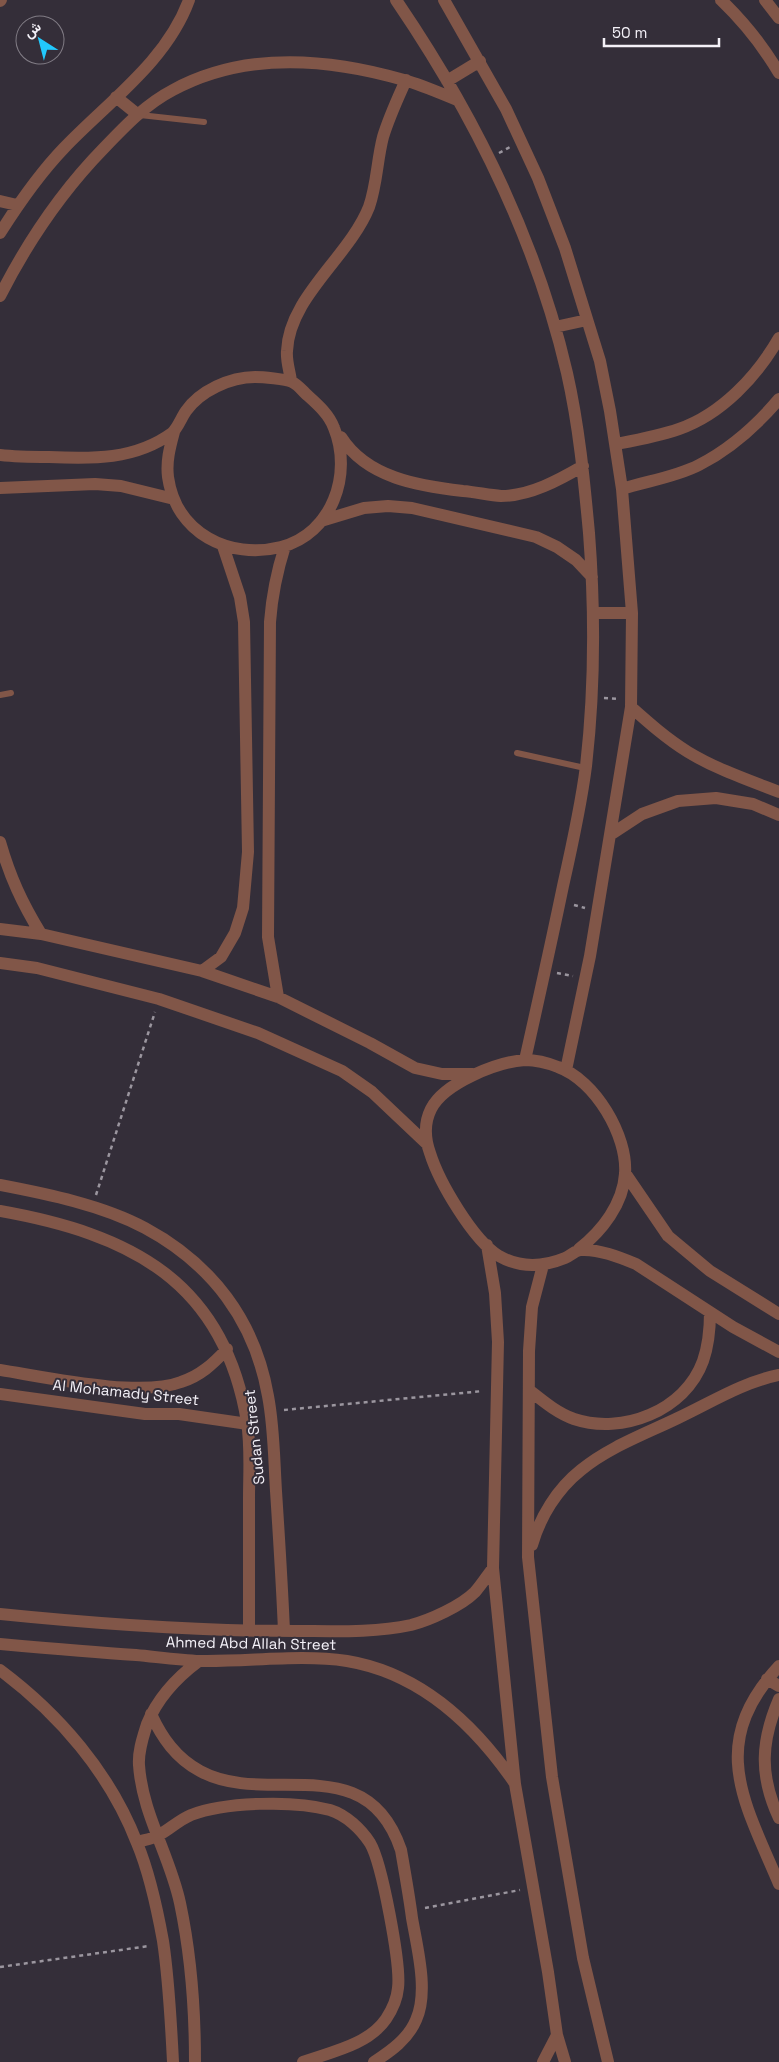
<svg xmlns="http://www.w3.org/2000/svg" width="779" height="2062" font-family="'Space Grotesk',Vazirmatn,sans-serif">
  <style>
    .lines { fill: none; stroke-linecap: round; stroke-linejoin: round }
    .path { stroke: #9b969f; stroke-width: 2.5; stroke-dasharray: 4 4; stroke-linecap: butt }
    .service { stroke: #815648; stroke-width: 6 }
    .minor { stroke: #815648; stroke-width: 12 }
    .labels { text-anchor: middle; dominant-baseline: central; stroke-width: 4; stroke-linejoin: round; paint-order: stroke }
    .street-label { font-size: 15px; fill: #f4f1f8; stroke: #342e39 }
  </style>
  <rect width="100%" height="100%" fill="#342e39"/>
  <g class="lines">
    <path class="path" d="M499 153 510 147
      M604 698 618 699
      M574 905 585 908
      M557 973 573 976
      M96 1195 155 1012
      M284 1410 483 1391
      M425 1908 520 1890
      M0 1967 149 1946"/>
    <path class="service" d="M140 115 204 122
      M0 695 11 693
      M517 753 585 768"/>
    <path class="minor" d="M396 0C473 113 536 239 567 373 579 426 584 479 589 533 595 611 595 687 586 766 581 806 572 846 563 886 551 944 538 1002 525 1060
      M444 0 506 109 538 178 565 248 600 361 610 411 622 489 632 613 631 707 590 956 566 1070
      M721 0C744 22 763 46 779 73
      M765 0 779 18
      M0 1 1 0
      M447 81 480 61
      M116 97 137 114
      M0 201 17 205
      M0 233C19 203 40 173 64 148 108 102 167 61 189 0
      M0 296C28 241 61 192 104 148 125 126 146 104 173 90 245 51 328 58 404 80 422 85 440 93 457 100
      M555 327 587 320
      M291 381C290 372 286 361 287 351 289 297 349 257 369 207 377 184 377 160 383 137 389 117 398 98 406 80
      M341 437C367 478 419 486 463 491 475 492 489 495 501 496 530 496 559 480 583 466
      M616 444C637 440 659 436 679 429 722 414 757 376 779 338
      M0 455C16 457 33 457 49 457 92 459 135 460 172 433 178 428 181 418 186 411 200 391 230 377 255 377 262 377 286 379 292 382 297 384 302 390 306 394 317 404 329 414 334 428 353 474 332 534 281 547 229 560 176 533 168 477 166 461 170 447 174 432
      M0 488 95 484 121 486 174 499
      M622 489C647 481 676 477 699 465 730 449 757 425 779 399
      M321 521 364 508 388 506 412 508 536 537 557 547 576 560 592 577
      M595 613H632
      M631 707C649 723 667 739 688 752 716 769 748 780 779 792
      M610 835 642 814 678 801 716 798 753 804 779 815
      M0 842C10 877 22 903 41 934
      M0 929 41 934 202 971 278 997 370 1043 415 1068 442 1074H473
      M0 963 37 968 159 999 258 1033 342 1071 372 1092 427 1144
      M202 971 221 957 235 933 243 908 248 852 244 622 240 597 223 546
      M278 997 268 937 270 622C272 595 277 571 285 546
      M625 1173 668 1236 710 1271 779 1314
      M0 1185C47 1194 102 1205 145 1228 212 1264 255 1321 268 1396 274 1427 274 1459 276 1491 279 1537 282 1584 284 1631
      M0 1211C130 1234 224 1281 247 1422 251 1447 249 1473 249 1498 249 1543 249 1587 249 1631
      M487 1245 495 1293 498 1342 493 1568 515 1784 548 1972 557 2035 565 2062
      M579 1249C602 1231 623 1204 625 1174 628 1136 595 1080 558 1067 548 1063 536 1060 525 1060 497 1062 444 1083 431 1109 424 1123 425 1139 430 1153 439 1182 473 1240 499 1256 520 1268 543 1267 565 1258 570 1256 576 1250 581 1250 599 1249 619 1257 636 1264L733 1327 779 1352
      M543 1265 532 1307 529 1351 528 1557 552 1777 583 1958 608 2062
      M0 1370C45 1377 140 1398 181 1382 200 1376 213 1364 227 1349
      M529 1390C543 1401 557 1413 574 1419 622 1435 685 1411 703 1361 709 1344 710 1329 710 1312
      M0 1394 145 1414H179L248 1424
      M532 1545C540 1517 557 1489 581 1470 609 1447 645 1434 678 1418 710 1403 743 1382 779 1375
      M0 1614C98 1624 195 1631 294 1631 332 1631 374 1633 411 1625 430 1620 461 1606 475 1592 481 1585 487 1576 493 1568
      M0 1644C45 1648 90 1652 136 1655 157 1657 179 1660 200 1661 248 1662 300 1654 347 1661 419 1673 474 1724 514 1782
      M779 1666C707 1744 744 1801 779 1884
      M0 1670C59 1714 110 1773 137 1843 150 1874 157 1908 163 1941 169 1981 171 2022 173 2062
      M767 1679 779 1686
      M779 1699C761 1741 759 1775 779 1818
      M151 1714C162 1738 176 1758 200 1771 268 1808 366 1746 401 1850 405 1873 409 1895 412 1918 417 1947 429 1992 416 2020 408 2039 391 2051 374 2062
      M137 1842C144 1840 153 1839 159 1835 170 1829 179 1820 191 1815 225 1802 294 1800 330 1810 346 1815 361 1829 370 1843 382 1863 401 1965 398 1988 397 1999 392 2010 386 2019 368 2045 331 2052 303 2062
      M195 2062C195 2009 191 1955 180 1903 170 1856 142 1813 139 1765 138 1751 143 1737 147 1724 158 1697 176 1678 199 1661
      M543 2062 557 2035"/>
  </g>
  <g class="labels">
    <g class="street-label">
      <text transform="translate(126 1392) rotate(6)">Al Mohamady Street</text>
      <text transform="translate(254 1437) rotate(-96)">Sudan Street</text>
      <text transform="translate(251 1643) rotate(1)">Ahmed Abd Allah Street</text>
    </g>
  </g>
  <g transform="translate(40 40) rotate(324)"><circle r="24" fill="#342e39" stroke="#817c85"/>
  <path d="M0-4L9 19L0 12L-9 19Z" fill="#22c9fd"/>
  <text y="-8" font-size="14" font-weight="bold" text-anchor="middle" fill="#f4f1f8">ش</text>
  </g>
  <path d="M604 38v8h115v-8" fill="none" stroke="#f4f1f8" stroke-width="2.5"/>
  <text x="612" y="38" font-size="15" fill="#f4f1f8" stroke="#342e39" stroke-width="4" paint-order="stroke">50 m</text>
</svg>
